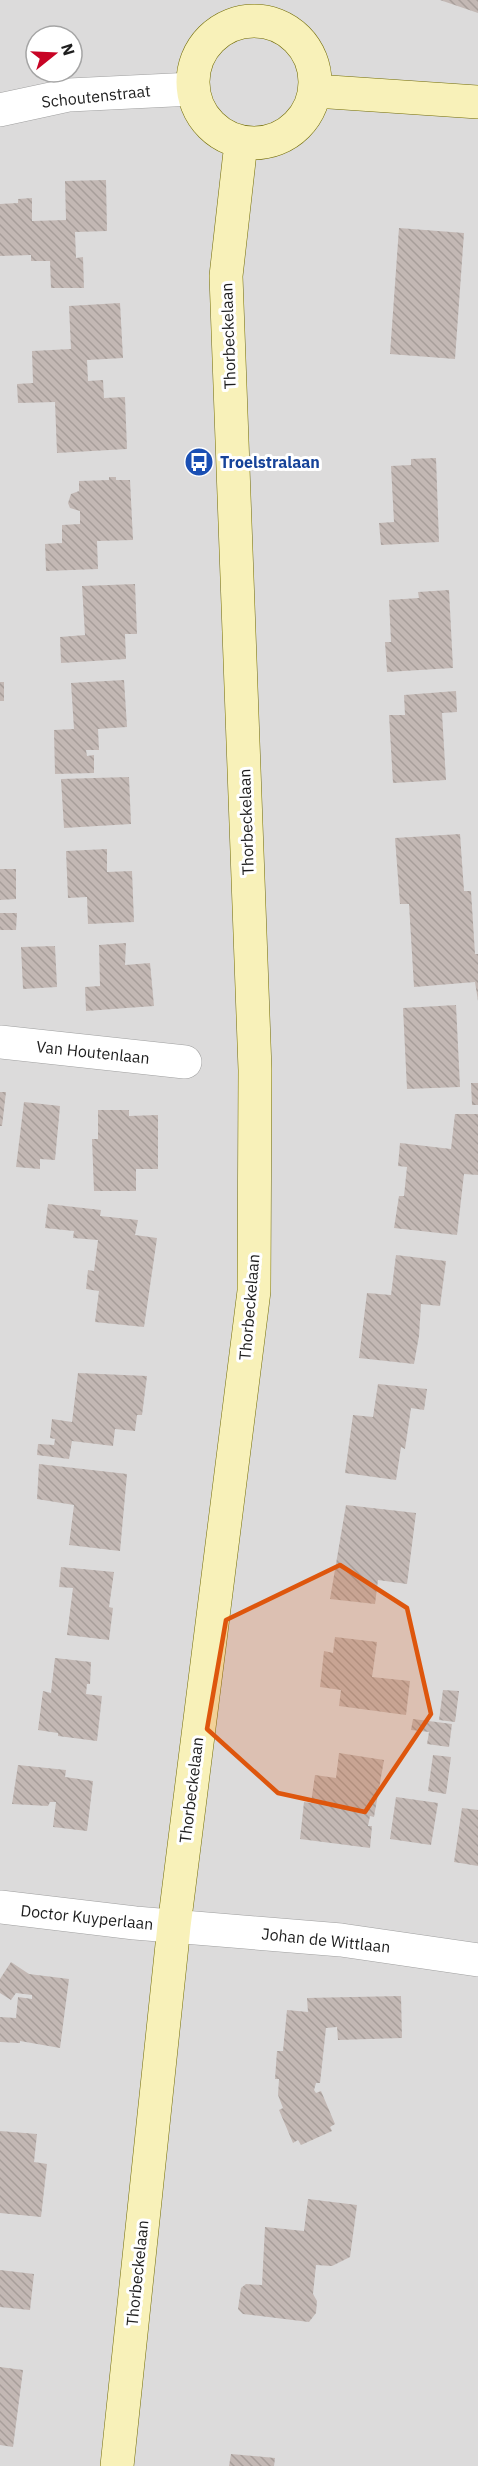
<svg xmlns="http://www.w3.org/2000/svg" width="478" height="2466" font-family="'IBM Plex Sans',sans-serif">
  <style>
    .residential { fill: #dcdbdb; fill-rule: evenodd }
    .building { fill: url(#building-back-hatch) }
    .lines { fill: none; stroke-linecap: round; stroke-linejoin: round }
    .street-casing { stroke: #9f9f9f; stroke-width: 34 }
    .secondary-casing { stroke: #736d07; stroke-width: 34 }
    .street { stroke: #fff; stroke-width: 33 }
    .secondary { stroke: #f8f1b9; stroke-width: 33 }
    .marked { fill: #de560d; fill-opacity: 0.2; stroke: #de560d; stroke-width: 4.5; stroke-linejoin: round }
    .labels { text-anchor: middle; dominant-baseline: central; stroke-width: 6; stroke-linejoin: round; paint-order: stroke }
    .street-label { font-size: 16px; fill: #1e1e1e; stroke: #fff }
    .transit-label { font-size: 16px; font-weight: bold; fill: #164399; stroke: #fff; text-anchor: start }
  </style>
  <defs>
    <pattern id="building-back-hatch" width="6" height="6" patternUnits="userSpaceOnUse" patternTransform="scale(1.5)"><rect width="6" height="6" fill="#c3b8b4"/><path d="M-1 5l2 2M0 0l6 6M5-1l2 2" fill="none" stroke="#a79e9a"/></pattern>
  </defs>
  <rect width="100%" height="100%" fill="#efeae4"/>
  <path class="residential" d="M0 0H478V2466H0ZM36 36H72V72H36Z"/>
  <path class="building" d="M440 0H478V13Z
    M106 180 107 231 75 232 76 258 83 257 84 288H51L50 261H31V255L0 256V204L18 203V199L32 198V221L66 220 65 181Z
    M399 228 464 233 455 359 390 354Z
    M120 303 123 358 87 360 88 381 103 380 104 398 125 397 127 449 57 453 55 402 18 403 17 384 33 383 32 351 71 349 69 306Z
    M436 458 439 542 381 545 379 523 394 522 391 466 411 465V459Z
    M109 477H116V480H130L133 540 97 541 98 569 46 571 45 544 62 543V525L80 524V511L70 508 68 503 71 494 79 491V481L109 480Z
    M135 584 137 634H125L126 659 61 663 60 637 85 635 82 586Z
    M449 590 453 668 387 672 385 642H391L389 600 419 598 418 592Z
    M124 680 127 727 98 729 99 750H86L87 756 94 755V773L55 774 54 730 74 729 71 683Z
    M0 682H4V701H0Z
    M456 691 457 712 442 713 446 780 393 783 389 715H405L404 695Z
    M129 777 131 824 64 828 61 779Z
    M460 834 464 891H471L475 954H478V1001L475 982 414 987 409 904H400L395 838Z
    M107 849V872L132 871 134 922 88 924 87 897 68 898 66 851Z
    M0 869H16V899L0 900Z
    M0 913H17L16 930H0Z
    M126 943 125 965 150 963 154 1006 86 1011 85 987 100 986 99 945Z
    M55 946 57 987 23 989 21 947Z
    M456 1005 460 1087 407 1089 403 1008Z
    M471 1083H478V1105H472Z
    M0 1092H6L2 1126H0Z
    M24 1102 60 1106 55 1160 40 1159V1169L16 1167Z
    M98 1110H129V1116L158 1115V1169H136V1191H94L92 1139H98Z
    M455 1114H478V1175L464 1174 457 1235 394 1228 399 1196H404L407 1167 398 1166 400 1143 451 1149Z
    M48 1204 101 1210 100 1216 138 1220 135 1235 157 1238 144 1327 95 1322 99 1291 86 1289 88 1270 94 1271 98 1240 73 1238 74 1231 45 1228Z
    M396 1255 446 1261 440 1306 421 1304 419 1336 414 1364 359 1358 367 1293 391 1295Z
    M78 1373 147 1376 142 1415H137L135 1431 115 1429 113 1446 72 1441 69 1459 37 1455 38 1444 54 1445 55 1439 50 1438 52 1419 72 1422Z
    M378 1384 427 1389 424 1410 411 1408 405 1449 401 1447 396 1480 345 1473 353 1415 373 1417Z
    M39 1464 127 1474 120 1551 69 1545 74 1505 37 1499Z
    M346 1505 416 1513 407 1584 378 1580 375 1604 330 1599Z
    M61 1567 114 1572 109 1607 113 1608 109 1640 67 1635 73 1588 59 1587Z
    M335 1637 377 1642 372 1677 410 1681 406 1715 339 1706 341 1690 320 1687 324 1651 333 1653Z
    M55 1658 91 1662 90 1684H87L86 1694 102 1696 97 1741 58 1736V1733L38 1730 43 1691 51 1693Z
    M443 1690 459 1691 455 1722 439 1720Z
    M413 1719 452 1724 449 1747 427 1744 429 1732 411 1730Z
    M339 1753 384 1760 374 1817 370 1816 368 1826H372L370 1848 300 1839 304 1802 311 1803 315 1775 336 1778Z
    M433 1755 451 1757 446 1794 428 1791Z
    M18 1765 66 1770 65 1777 93 1781 87 1831 53 1827 56 1802H50L48 1806 12 1804Z
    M396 1797 438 1803 431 1845 390 1839Z
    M462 1808 478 1810V1866L454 1862Z
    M11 1962 29 1974 69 1979 60 2048 20 2041V2043L0 2042V2017L16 2018 18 1997 32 1999V1995L16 1993 11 2000 0 1993V1979Z
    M401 1996 402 2038 338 2040 337 2027 326 2028 320 2083H316L314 2090 316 2093 321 2091 335 2124 330 2127 332 2131 301 2145 298 2140 293 2143 279 2110 283 2108 278 2095 279 2079H275L277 2051H283L287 2010 308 2012 307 1998Z
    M0 2131 37 2134 34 2162 47 2164 41 2217 0 2213Z
    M308 2199 357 2205 350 2257 332 2266 316 2265 313 2294 317 2301 316 2313 309 2322 243 2314 238 2309 241 2288 246 2284 262 2285 265 2227 304 2231Z
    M0 2270 34 2274 30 2310 0 2307Z
    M0 2367 23 2370 13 2447 0 2445Z
    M231 2454 275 2458 274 2466H229Z"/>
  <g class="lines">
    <g class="street-casing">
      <path id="street" d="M0 110 69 95 193 89
        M0 1042 185 1062
        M0 1907 135 1923 341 1940 478 1960"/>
    </g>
    <g class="secondary-casing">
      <path id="secondary" d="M193 82a61 61 0 1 1 122 0a61 61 0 1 1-122 0Z
        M315 91 478 102
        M117 2466 174 1926 254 1291 255 1070 226 276 241 143"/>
    </g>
    <use href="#street" class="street"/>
    <use href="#secondary" class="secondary"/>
  </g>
  <path class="marked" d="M340 1565 407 1608 431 1714 365 1812 278 1793 207 1729 226 1620Z"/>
  <defs>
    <g id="bus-disc" transform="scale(1.5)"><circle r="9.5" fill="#1a4fb4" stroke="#fff"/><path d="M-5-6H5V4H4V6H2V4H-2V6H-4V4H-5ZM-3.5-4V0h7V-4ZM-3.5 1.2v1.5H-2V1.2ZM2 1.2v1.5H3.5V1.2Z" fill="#fff"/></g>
  </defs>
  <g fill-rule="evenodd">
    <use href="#bus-disc" x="199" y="462"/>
  </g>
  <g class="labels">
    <g class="street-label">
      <text transform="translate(96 96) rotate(-6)">Schoutenstraat</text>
      <text transform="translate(228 336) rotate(-92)">Thorbeckelaan</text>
      <text transform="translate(246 822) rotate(-92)">Thorbeckelaan</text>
      <text transform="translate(93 1052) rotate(6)">Van Houtenlaan</text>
      <text transform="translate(249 1307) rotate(-85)">Thorbeckelaan</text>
      <text transform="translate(191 1790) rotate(-83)">Thorbeckelaan</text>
      <text transform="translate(87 1917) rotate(6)">Doctor Kuyperlaan</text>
      <text transform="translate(326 1940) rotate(6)">Johan de Wittlaan</text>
      <text transform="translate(137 2273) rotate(-84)">Thorbeckelaan</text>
    </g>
    <g class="transit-label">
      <text x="220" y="462">Troelstralaan</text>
    </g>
  </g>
  <g transform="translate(54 54) rotate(72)"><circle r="28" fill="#ffffff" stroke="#a5a5a5" stroke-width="1.5"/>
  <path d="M0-4.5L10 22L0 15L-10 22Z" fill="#c80425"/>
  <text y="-9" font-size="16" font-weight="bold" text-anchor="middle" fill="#1e1e1e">N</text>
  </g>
</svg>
